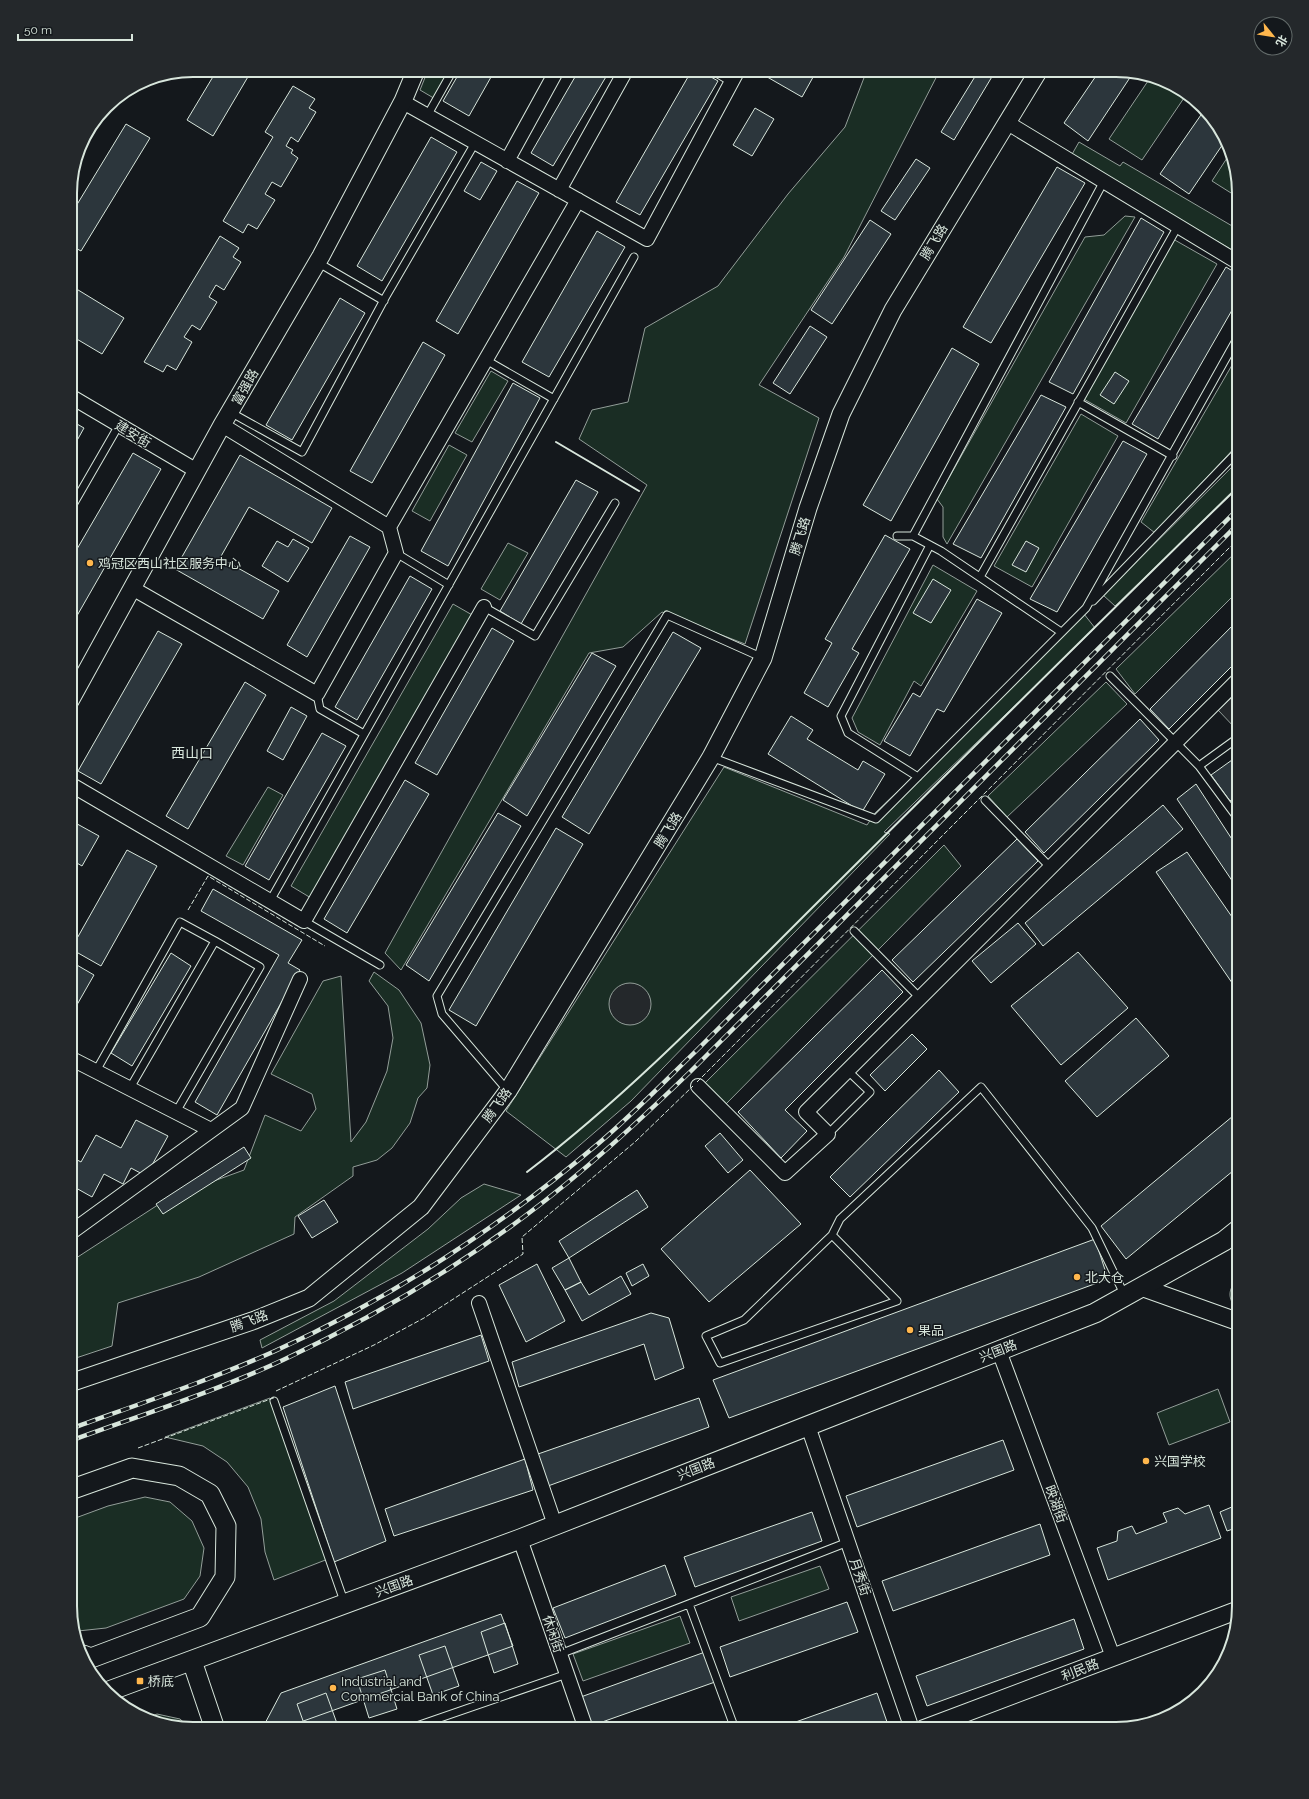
<svg xmlns="http://www.w3.org/2000/svg" width="1309" height="1799" font-family="Raleway,'Noto Sans SC',sans-serif">
  <style>
    .green { fill: #1a2d24; stroke: #939e99 }
    .parking { fill: #24282b; stroke: #939e99 }
    .building { fill: #2c363c; stroke: #d8e6dc }
    .lines { fill: none; stroke-linecap: round; stroke-linejoin: round }
    .service-casing { stroke: #d8e6dc; stroke-width: 9 }
    .minor-casing { stroke: #d8e6dc; stroke-width: 16 }
    .tertiary-casing { stroke: #d8e6dc; stroke-width: 19 }
    .secondary-casing { stroke: #d8e6dc; stroke-width: 21 }
    .service { stroke: #14181c; stroke-width: 7 }
    .minor { stroke: #14181c; stroke-width: 14 }
    .tertiary { stroke: #14181c; stroke-width: 17 }
    .secondary { stroke: #14181c; stroke-width: 19 }
    .rail-casing { stroke: #d8e6dc; stroke-width: 4.5 }
    .rail { stroke: #14181c; stroke-width: 3; stroke-dasharray: 9; stroke-linecap: butt }
    .fence { stroke: #d8e6dc; stroke-width: 1; stroke-dasharray: 5 2; stroke-linecap: butt }
    .wall { stroke: #d8e6dc; stroke-width: 2 }
    .poi-dot { fill: #ffb74d; stroke: #14181c; stroke-width: 1.5 }
    .labels { text-anchor: middle; dominant-baseline: central; stroke-width: 3; stroke-linejoin: round; paint-order: stroke }
    .street-label { font-size: 13px; fill: #d8e6dc; stroke: #14181c }
    .poi-label { font-size: 13px; fill: #d8e6dc; stroke: #14181c; text-anchor: start }
    .neighbourhood-label { font-size: 14px; fill: #d8e6dc; stroke: #14181c }
    .rim { fill: none; stroke: #d8e6dc; stroke-width: 2 }
  </style>
  <rect width="100%" height="100%" fill="#14181c"/>
  <path class="green" d="M428 70H453L437 100 420 90Z
    M867 70H940L844 257 759 385 819 418 745 644 662 612 623 647 589 653 401 970 385 953 647 485 579 439 592 410 628 402 645 328 718 286 788 194 845 127Z
    M1150 78 1178 87 1186 95 1142 160 1109 139Z
    M1079 142 1120 166 1123 162 1239 230V254L1071 156Z
    M1229 155 1239 192V198L1212 181Z
    M1125 216 1135 217 947 544 943 537V507L937 499 1085 237 1104 235Z
    M1173 239 1217 264 1126 423 1082 398Z
    M1239 353V378L1232 391 1239 395V443L1155 533 1141 522Z
    M491 371 508 381 472 442 455 433Z
    M1081 414 1118 436 1032 587 994 566Z
    M449 445 467 455 430 521 412 511Z
    M1239 460V487L1115 606 1103 595Z
    M508 543 528 553 500 600 481 589Z
    M1239 549V590L1135 694 1116 669Z
    M933 565 977 591 921 686 914 681 880 745 858 732 852 718Z
    M453 604 474 616 311 898 291 886Z
    M1084 614 1095 628 884 832 890 834 631 1101 566 1157 506 1111 724 767 867 825 875 813Z
    M1106 682 1127 704 1007 817 988 796Z
    M268 787 283 795 243 865 226 856Z
    M944 845 961 866 726 1104 705 1083Z
    M374 972 399 990 421 1023 430 1065 427 1088 418 1098 410 1123 392 1148 377 1160 353 1167V1176L295 1217 294 1234 199 1277 118 1303 112 1346 70 1360V1262L170 1197 244 1170 265 1115 301 1131 316 1109 312 1094 271 1074 323 981 341 976 351 1142 366 1122 387 1071 393 1038 388 1006 369 981Z
    M484 1184 521 1195 402 1273 262 1348 260 1340 334 1301 428 1229 461 1198Z
    M1239 1279V1311C1228 1301 1226 1289 1239 1279Z
    M1218 1389 1230 1422 1169 1445 1157 1413Z
    M270 1398 328 1559 274 1580 265 1552 261 1519 248 1487 227 1462 203 1446 165 1437Z
    M145 1497 170 1502 192 1521 204 1548 200 1576 184 1599 106 1628 78 1631 70 1606V1520L108 1506Z
    M820 1566 829 1589 739 1621 731 1597Z
    M680 1616 690 1643 583 1681 573 1654Z
    M157 1714 180 1719 191 1729H185L148 1718Z"/>
  <path class="parking" d="M1239 691V727L1236 729 1218 710Z
    M609 1004a21 21 0 1 1 42 0a21 21 0 1 1-42 0Z"/>
  <path class="building" d="M217 70H252L213 136 187 120Z
    M461 70H495L469 116 443 101Z
    M579 70H610L553 166 531 153Z
    M692 70H699L718 81 640 215 616 202Z
    M755 70H817L802 97Z
    M979 70H996L954 140 941 132Z
    M1100 70H1124L1133 73 1088 141 1064 123Z
    M293 86 315 99 309 108 316 112 298 142 291 137 286 146 293 150 291 153 298 158 281 187 272 182 265 194 275 200 257 229 248 224 243 233 223 221 273 137 265 132Z
    M755 108 774 119 752 156 733 145Z
    M1203 112 1222 131 1225 141 1189 194 1160 174Z
    M126 124 150 138 81 251 70 245V216Z
    M431 137 457 152 382 281 357 266Z
    M916 159 930 168 895 220 881 211Z
    M481 162 497 171 480 200 464 191Z
    M1057 167 1085 183 991 343 963 327Z
    M517 181 539 193 458 334 436 321Z
    M1141 218 1164 232 1073 394 1049 382Z
    M870 220 891 234 832 324 811 310Z
    M597 231 625 247 549 377 522 362Z
    M220 236 239 248 233 257 241 262 224 290 216 285 209 297 217 302 200 330 192 325 184 337 192 342 176 370 167 365 163 372 144 362Z
    M1226 267 1239 275V298L1158 439 1132 424Z
    M70 285 124 318 102 354 70 335Z
    M340 298 365 313 292 440 266 425Z
    M810 326 827 337 790 394 773 383Z
    M423 342 445 355 372 483 350 471Z
    M952 348 979 364 891 521 863 505Z
    M1115 372 1129 381 1114 404 1100 395Z
    M513 383 540 398 448 566 421 551Z
    M1041 395 1066 407 981 558 953 544Z
    M70 420 84 428 70 453Z
    M1123 441 1147 454 1057 612 1030 599Z
    M133 453 161 469 70 628V561Z
    M240 455 332 508 312 543 249 507 220 558 279 591 263 619 175 569Z
    M576 480 598 492 521 624 500 611Z
    M885 535 910 549 852 649 859 653 828 707 804 693 832 643 825 639Z
    M350 536 370 547 307 657 287 645Z
    M293 539 309 548 288 582 262 566 277 541 288 547Z
    M1026 541 1039 548 1026 572 1012 565Z
    M410 576 432 589 357 720 335 707Z
    M933 579 951 590 931 623 913 613Z
    M977 599 1002 613 944 712 937 709 910 756 884 741 913 693 920 697Z
    M1239 619V659L1169 729 1150 709Z
    M492 628 514 641 437 775 415 763Z
    M158 631 182 644 101 784 78 771Z
    M673 632 701 648 589 834 562 817Z
    M592 653 616 666 527 816 503 800Z
    M245 682 266 695 188 829 166 816Z
    M291 707 307 716 283 760 267 751Z
    M791 716 813 730 807 739 858 770 863 761 885 774 862 812 768 754Z
    M1140 719 1159 740 1044 853 1025 832Z
    M322 733 346 746 269 880 245 866Z
    M1239 755V794L1230 801 1211 775Z
    M405 780 429 794 347 933 324 919Z
    M1196 784 1239 850V891L1177 799Z
    M1163 805 1183 829 1043 946 1025 923Z
    M498 813 521 826 429 981 406 965Z
    M70 820 99 836 82 866 70 859Z
    M556 828 583 844 476 1026 449 1010Z
    M1017 839 1038 861 913 982 892 960Z
    M127 850 157 866 101 966 71 949Z
    M1187 852 1239 927V993L1156 872Z
    M213 889 302 940 288 963 300 970 217 1115 195 1102 279 955 201 911Z
    M70 922 75 925 71 932 74 935 70 941Z
    M1018 923 1036 944 991 983 972 961Z
    M1078 952 1128 1008 1061 1065 1011 1006Z
    M171 953 191 966 132 1066 111 1053Z
    M70 961 94 975 70 1017Z
    M882 970 903 992 785 1110 807 1131 781 1158 738 1112Z
    M1136 1018 1169 1056 1097 1117 1065 1081Z
    M912 1034 927 1049 885 1091 870 1075Z
    M939 1070 959 1092 850 1197 830 1177Z
    M1239 1111V1166L1126 1259 1101 1226Z
    M136 1120 168 1136 146 1176 131 1168 123 1184 104 1174 92 1197 76 1188 70 1200V1156L81 1162 96 1135 121 1148Z
    M720 1133 743 1160 728 1173 705 1146Z
    M244 1147 251 1158 163 1214 156 1204Z
    M750 1170 801 1224 709 1302 661 1249Z
    M637 1190 648 1207 569 1258 559 1241Z
    M324 1200 338 1222 312 1238 298 1216Z
    M1095 1239 1108 1279 729 1418 713 1380Z
    M569 1258 581 1282 565 1290 552 1268Z
    M537 1264 565 1321 526 1342 499 1285Z
    M643 1264 649 1276 632 1286 626 1273Z
    M621 1276 631 1294 582 1321 565 1290 581 1282 589 1295Z
    M651 1313 669 1318 684 1368 655 1380 644 1344 519 1387 512 1362Z
    M481 1335 489 1361 353 1409 345 1382Z
    M335 1386 386 1541 334 1562 283 1407Z
    M699 1398 709 1427 548 1486 538 1454Z
    M1003 1440 1014 1470 857 1527 846 1496Z
    M525 1459 533 1490 394 1536 385 1509Z
    M1239 1504V1527L1227 1531 1220 1512Z
    M1209 1505 1221 1538 1108 1580 1097 1548 1117 1541 1118 1531 1132 1526 1136 1534 1167 1522 1163 1513 1178 1508 1185 1514Z
    M812 1512 822 1541 695 1587 684 1557Z
    M1040 1524 1050 1555 893 1611 882 1581Z
    M665 1565 676 1595 565 1638 553 1608Z
    M847 1602 858 1632 730 1677 720 1647Z
    M501 1614 513 1646 295 1724 297 1729H262L281 1693Z
    M1074 1619 1084 1649 927 1706 916 1676Z
    M505 1623 518 1664 494 1673 481 1632Z
    M445 1646 459 1686 433 1695 419 1655Z
    M705 1652 715 1682 588 1727 578 1698Z
    M385 1670 397 1709 369 1718 357 1679Z
    M326 1693 339 1729H306L297 1704Z
    M877 1693 887 1722 869 1729H776Z"/>
  <g class="lines">
    <g class="service-casing">
      <path id="service" d="M427 116 453 70
        M317 262 384 301
        M486 360 554 399
        M1078 402 1173 456
        M230 412 302 452 385 298 475 143
        M70 510 119 425
        M897 536H913L941 551 1061 632
        M913 536 1104 181
        M396 553 449 585
        M980 577 1178 226
        M1093 601 1239 450
        M484 607 535 636 615 503
        M1110 676 1199 766 1239 737
        M317 694 320 709 364 734
        M711 757 876 819 1086 608 1239 335
        M1199 766 1239 820
        M918 777 848 733 841 716 930 545
        M985 800 1051 868
        M270 901 634 257
        M304 921 380 965
        M854 931 920 998
        M96 1071 180 922 215 941
        M130 1088 215 941 260 967 176 1112
        M508 1091 442 1014 437 996 667 615 763 658
        M828 1134 870 1092 848 1071
        M832 1235 744 1320 706 1336 720 1363 897 1301 832 1235 840 1219 981 1087 1092 1228 1125 1296
        M274 1401 345 1604
        M689 1604 735 1729
        M560 1654 848 1542
        M408 1729 567 1674"/>
    </g>
    <g class="minor-casing">
      <path id="minor" d="M718 70 733 79
        M403 102 647 239 738 70
        M1006 122 1239 263
        M507 161 557 70
        M559 190 626 70
        M70 396 197 471
        M389 527 578 200
        M132 588 317 694 396 553 389 527 222 425
        M70 784 304 921 484 607
        M70 1058 211 1130
        M698 1086 785 1173 828 1134 806 1112 1239 679
        M70 1233 242 1108 300 979
        M479 1303 555 1525
        M999 1351 1113 1657
        M808 1426 912 1729
        M520 1539 586 1729"/>
    </g>
    <g class="tertiary-casing">
      <path id="tertiary" d="M70 701 222 425 321 256 403 101 416 70
        M1141 1287 1239 1322
        M70 1383 255 1320 309 1298 421 1207 508 1091 711 757 763 658 808 508 841 414 893 310 1039 70
        M923 1729 1238 1610"/>
    </g>
    <g class="secondary-casing">
      <path id="secondary" d="M70 1490 132 1468 179 1476 210 1494 226 1526 225 1577 200 1617 91 1658 83 1655
        M192 1661 215 1729
        M109 1691 520 1539 1095 1313 1224 1241 1239 1229"/>
    </g>
    <use href="#service" class="service"/>
    <use href="#minor" class="minor"/>
    <use href="#tertiary" class="tertiary"/>
    <use href="#secondary" class="secondary"/>
    <g class="rail-casing">
      <path id="rail" d="M70 1429C139 1404 208 1381 275 1351 392 1298 501 1226 599 1143 633 1114 664 1082 696 1051L1239 508
        M70 1441C141 1415 214 1392 283 1360 368 1320 450 1272 525 1216 584 1172 638 1122 691 1071L1239 523"/>
    </g>
    <use href="#rail" class="rail"/>
    <path class="fence" d="M188 910 208 876 325 946
      M697 1082 1239 538
      M276 1391 374 1345 424 1318 523 1254 522 1237 635 1142 693 1086
      M138 1448 276 1397"/>
    <path class="wall" d="M556 442 639 491
      M527 1172C636 1089 731 988 829 891 965 756 1101 620 1239 486"/>
  </g>
  <g class="poi-dot">
    <circle cx="90" cy="563" r="4"/>
    <circle cx="1077" cy="1277" r="4"/>
    <circle cx="910" cy="1330" r="4"/>
    <circle cx="1146" cy="1461" r="4"/>
    <rect x="136" y="1677" width="8" height="8" rx="2"/>
    <circle cx="333" cy="1688" r="4"/>
  </g>
  <g class="labels">
    <g class="street-label">
      <text transform="translate(934 242) rotate(-59)">腾飞路</text>
      <text transform="translate(245 387) rotate(-60)">富强路</text>
      <text transform="translate(133 434) rotate(31)">建安街</text>
      <text transform="translate(800 536) rotate(-73)">腾飞路</text>
      <text transform="translate(668 830) rotate(-58)">腾飞路</text>
      <text transform="translate(497 1105) rotate(-54)">腾飞路</text>
      <text transform="translate(249 1321) rotate(-20)">腾飞路</text>
      <text transform="translate(998 1351) rotate(-21)">兴国路</text>
      <text transform="translate(696 1469) rotate(-21)">兴国路</text>
      <text transform="translate(1056 1504) rotate(70)">映湖街</text>
      <text transform="translate(860 1577) rotate(71)">月秀街</text>
      <text transform="translate(394 1586) rotate(-20)">兴国路</text>
      <text transform="translate(553 1634) rotate(71)">休闲街</text>
      <text transform="translate(1080 1670) rotate(-21)">利民路</text>
    </g>
    <g class="poi-label">
      <text x="98" y="563">鸡冠区西山社区服务中心</text>
      <text x="1085" y="1277">北大仓</text>
      <text x="918" y="1330">果品</text>
      <text x="1154" y="1461">兴国学校</text>
      <text x="148" y="1681">桥底</text>
      <text x="341" y="1681">Industrial and<tspan x="341" dy="15">Commercial Bank of China</tspan></text>
    </g>
    <g class="neighbourhood-label">
      <text x="192" y="753">西山口</text>
    </g>
  </g>
  <path d="M0 0H1309V1799H0ZM193 77H1116A116 116 0 0 1 1232 193V1606A116 116 0 0 1 1116 1722H193A116 116 0 0 1 77 1606V193A116 116 0 0 1 193 77Z" fill="#24282b" fill-rule="evenodd"/>
  <path class="rim" d="M193 77H1116A116 116 0 0 1 1232 193V1606A116 116 0 0 1 1116 1722H193A116 116 0 0 1 77 1606V193A116 116 0 0 1 193 77Z"/>
  <g transform="translate(1273 36) rotate(120)"><circle r="19" fill="#14181c" stroke="#626a69"/>
  <path d="M0-3L7 15L0 10L-7 15Z" fill="#ffb74d"/>
  <text y="-6" font-size="11" font-weight="bold" text-anchor="middle" fill="#d8e6dc">北</text>
  </g>
  <path d="M18 34v6h114v-6" fill="none" stroke="#d8e6dc" stroke-width="2"/>
  <text x="24" y="34" font-size="12" fill="#d8e6dc" stroke="#14181c" stroke-width="3" paint-order="stroke">50 m</text>
</svg>
